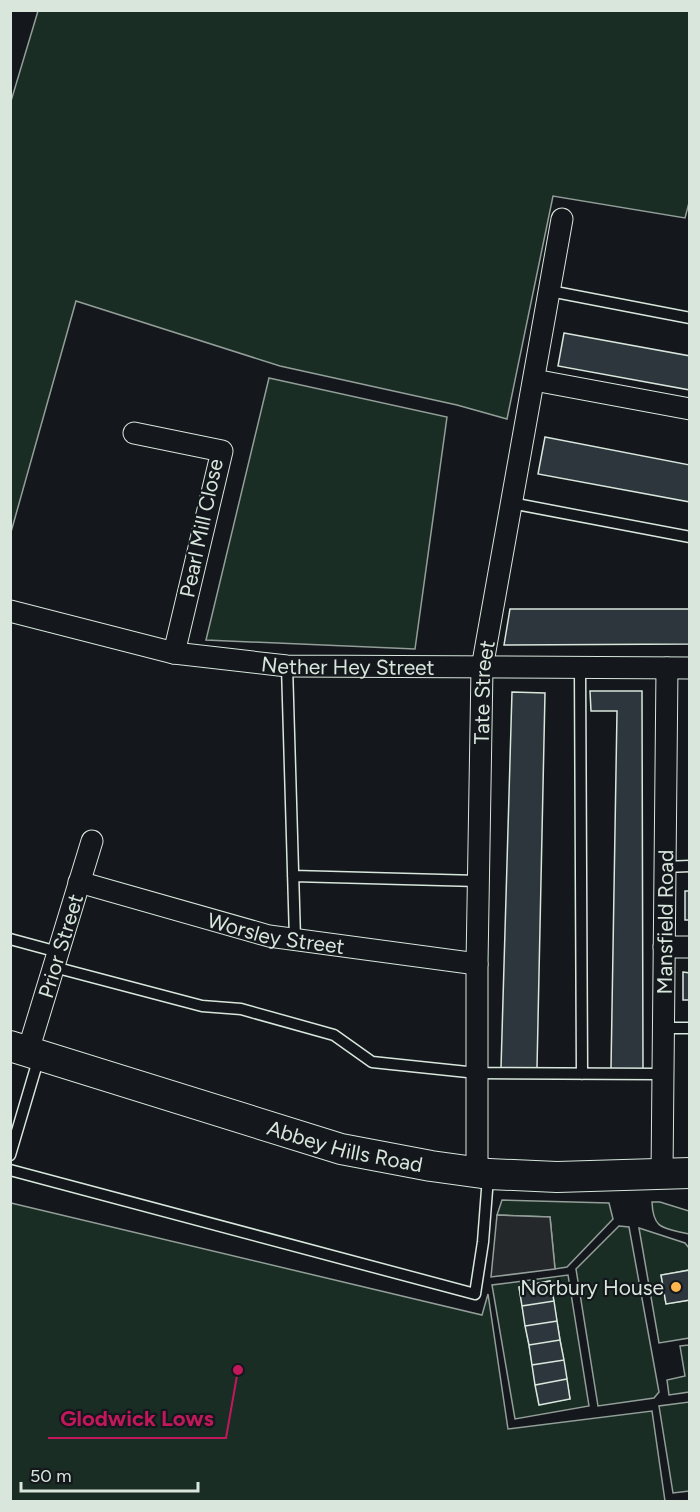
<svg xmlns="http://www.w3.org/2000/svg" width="700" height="1512" font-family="Figtree,sans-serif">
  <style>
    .green { fill: #1a2d24; stroke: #939e99; stroke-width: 1.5; fill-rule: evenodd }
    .parking { fill: #24282b; stroke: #939e99; stroke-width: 1.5 }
    .building { fill: #2c363c; stroke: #d8e6dc; stroke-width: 1.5 }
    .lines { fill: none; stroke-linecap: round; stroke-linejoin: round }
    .service-casing { stroke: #d8e6dc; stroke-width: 13 }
    .minor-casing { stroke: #d8e6dc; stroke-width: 23 }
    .secondary-casing { stroke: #d8e6dc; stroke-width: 32 }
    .service { stroke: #14181c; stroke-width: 10 }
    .minor { stroke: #14181c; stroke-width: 21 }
    .secondary { stroke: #14181c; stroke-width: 30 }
    .poi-dot { fill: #ffb74d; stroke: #14181c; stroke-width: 2 }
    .labels { text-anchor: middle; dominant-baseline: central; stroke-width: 4.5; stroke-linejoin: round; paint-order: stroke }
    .street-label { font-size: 21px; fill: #d8e6dc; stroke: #14181c }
    .poi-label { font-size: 21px; fill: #d8e6dc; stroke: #14181c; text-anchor: end }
    .leader { fill: none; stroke: #c2185b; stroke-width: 2 }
    .callout-dot { fill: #c2185b; stroke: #14181c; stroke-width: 2 }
    .callout-label { font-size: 22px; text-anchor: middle; font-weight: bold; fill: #c2185b; stroke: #14181c; stroke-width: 4.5; stroke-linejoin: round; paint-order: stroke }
  </style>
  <rect width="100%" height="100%" fill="#14181c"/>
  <path class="green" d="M38 11H689L690 199 685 218 553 196 507 419 457 405 280 366 76 301 11 532V101Z
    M269 378 447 417 415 649 206 640Z
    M502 1200 609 1203 613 1219 567 1267 555 1269 550 1217 497 1215Z
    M652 1202H660L689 1211V1234C665 1228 653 1231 652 1202Z
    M11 1203 482 1315 488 1294 508 1429 652 1411 665 1501 11 1502Z
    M619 1226 629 1227 659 1392 654 1398 598 1406 576 1269Z
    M639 1228 685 1243 689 1248V1270L661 1275 666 1304 689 1300V1338L659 1343Z
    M568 1275 589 1406 515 1419 492 1285ZM550 1281 570 1399 539 1404 519 1287Z
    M689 1345V1392L669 1395 667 1380 685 1376 680 1346Z
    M689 1402V1491L673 1493 659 1406Z"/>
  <path class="parking" d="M497 1215 550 1217 555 1269 491 1277Z"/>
  <path class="building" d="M564 333 690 356V390L558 366Z
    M545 437 690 465V502L538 474Z
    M510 609H690V644L504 645Z
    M590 691H642L643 1069H611L617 711H591Z
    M512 692 545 693 537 1068H501Z
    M685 891H690V920H685Z
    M683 972 690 973V1000H683Z
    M690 1270V1300L666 1304 661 1275Z
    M550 1281 554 1301 522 1306 519 1287Z
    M554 1301 557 1321 525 1326 522 1306Z
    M557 1321 560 1340 529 1345 525 1326Z
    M560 1340 564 1360 532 1365 529 1345Z
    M564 1360 567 1379 535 1385 532 1365Z
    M567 1379 570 1399 539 1405 535 1385Z"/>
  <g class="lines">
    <g class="service-casing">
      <path id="service" d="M550 291 690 318
        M511 503 690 537
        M287 666 295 939
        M580 668 582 1074
        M665 867 690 866
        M293 876 478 881
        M10 939 58 952
        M54 967 202 1006 241 1009 334 1035 372 1062 477 1073 662 1074
        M663 1028H690
        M10 1155 39 1057
        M10 1170 475 1294 483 1242 488 1177"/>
    </g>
    <g class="minor-casing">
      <g id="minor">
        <path d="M534 380 690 409"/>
        <path d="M134 433 222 451 174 653"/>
        <path id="s1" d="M10 611 174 653 287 666 690 668"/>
        <path id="s2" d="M79 882 269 936 477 964"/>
        <path d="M664 947H690"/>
        <path id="s3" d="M28 1051 92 841"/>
        <path id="s4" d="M477 1172V964L482 668 562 219"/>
        <path id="s5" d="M662 1174 667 668"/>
      </g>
    </g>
    <g class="secondary-casing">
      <g id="secondary">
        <path id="s6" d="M10 1046 341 1149 431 1166 489 1174 557 1177 690 1173"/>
      </g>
    </g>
    <use href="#service" class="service"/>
    <use href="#minor" class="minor"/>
    <use href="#secondary" class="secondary"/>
  </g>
  <circle class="poi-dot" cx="676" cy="1287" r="6"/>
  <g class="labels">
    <g class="street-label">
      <text transform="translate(201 528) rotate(-78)">Pearl Mill Close</text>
      <text stroke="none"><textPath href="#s1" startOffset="344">Nether Hey Street</textPath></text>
      <text stroke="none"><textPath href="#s4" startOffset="480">Tate Street</textPath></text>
      <text stroke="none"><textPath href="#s5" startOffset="252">Mansfield Road</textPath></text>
      <text stroke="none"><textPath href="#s2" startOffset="204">Worsley Street</textPath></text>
      <text stroke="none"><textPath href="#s3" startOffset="110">Prior Street</textPath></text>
      <text stroke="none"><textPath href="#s6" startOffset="350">Abbey Hills Road</textPath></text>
    </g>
    <g class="poi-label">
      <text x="664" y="1287">Norbury House</text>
    </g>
  </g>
  <path class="leader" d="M238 1370L226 1438H48"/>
  <circle class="callout-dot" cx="238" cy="1370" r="6"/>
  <g class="callout-label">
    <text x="137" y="1426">Glodwick Lows</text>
  </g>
  <rect width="700" height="1512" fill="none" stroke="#d8e6dc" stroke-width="24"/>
  <path d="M21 1482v9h177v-9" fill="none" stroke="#d8e6dc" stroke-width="3"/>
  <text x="30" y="1482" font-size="18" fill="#d8e6dc" stroke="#14181c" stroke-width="4.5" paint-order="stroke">50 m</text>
</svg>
